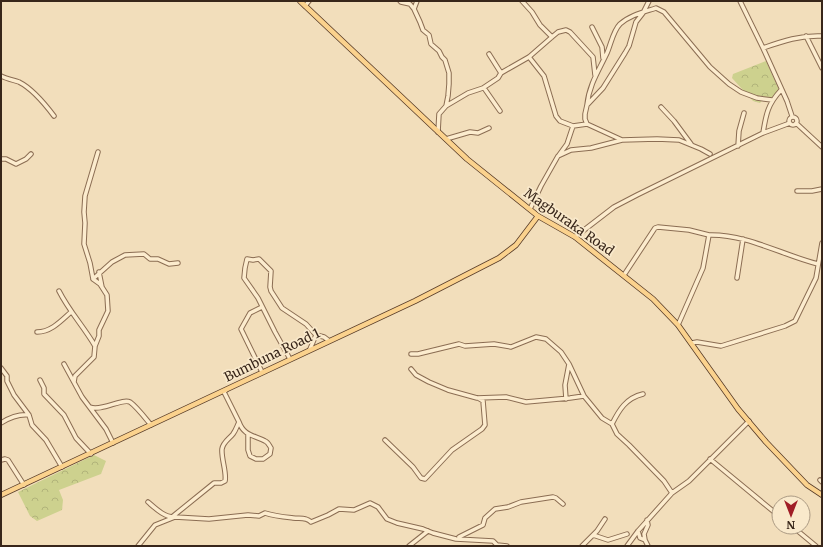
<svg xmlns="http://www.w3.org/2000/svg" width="823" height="547" font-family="Merriweather,serif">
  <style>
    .forest { fill: url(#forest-crowns) }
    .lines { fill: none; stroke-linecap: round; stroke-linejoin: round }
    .minor-casing { stroke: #8b6d53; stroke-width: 5.5 }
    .major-casing { stroke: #573b28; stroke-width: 6 }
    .minor { stroke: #fcecce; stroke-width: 3.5 }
    .major { stroke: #fbd28d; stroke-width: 4.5 }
    .labels { text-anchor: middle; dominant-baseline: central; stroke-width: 3.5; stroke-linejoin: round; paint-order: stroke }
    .street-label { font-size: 13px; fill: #38261a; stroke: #f9e9cb }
  </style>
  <defs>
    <pattern id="forest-crowns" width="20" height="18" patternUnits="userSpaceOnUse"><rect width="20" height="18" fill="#cdd18e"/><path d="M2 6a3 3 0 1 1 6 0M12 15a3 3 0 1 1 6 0" fill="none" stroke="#b1b37a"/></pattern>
  </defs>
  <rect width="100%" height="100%" fill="#f2debb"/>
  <path class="forest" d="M766 61 779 90 770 99 765 97 760 103 753 101 732 78 733 74Z
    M94 455 106 461 101 474 59 490 63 500 62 510 37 521 30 516 18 492Z"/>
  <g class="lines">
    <g class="minor-casing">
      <path id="minor" d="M400 1 401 2 410 4 414 9
        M417 1 414 9 420 22 423 30 429 35 431 44 439 51 442 57 445 60 449 73V84L448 96 446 106 439 114 438 132
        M522 1 532 12 540 25 552 37
        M740 1 763 48 787 101 792 116
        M305 6 309 1
        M592 27 602 47 603 58
        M806 36 822 68
        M763 48C783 41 801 35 822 36
        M489 54 501 73
        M529 57 544 76 556 116 560 121 573 126 587 124 622 140
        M1 76C7 79 13 80 19 82 33 89 45 104 54 116
        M484 88 500 111
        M587 105C589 85 599 70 607 53 611 44 613 31 620 24 630 15 644 12 656 8L664 12 710 67 729 84 741 92 757 98 772 100
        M446 106 468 93 483 88 498 78 501 73 529 57 552 37 558 32 566 30 570 32 593 57 595 75
        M661 107 674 121 691 144
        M789 121a4 4 0 1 1 8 0a4 4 0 1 1-8 0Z
        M796 123 822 147
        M587 124 585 119V114L587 105 603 88 625 53 629 46 636 22 643 13 649 1
        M763 133C766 114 768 104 781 90
        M446 139 470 132 478 133 489 128
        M738 146 739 131 744 113
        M559 155 567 144 573 126
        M1 159H6L16 164 26 159 31 154
        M797 191H812L822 189
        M530 209 541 186 558 156 571 150 591 148 622 140 657 139 679 140 701 149 710 154
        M575 237 614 207 637 195 763 133 790 123
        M99 272 102 287
        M624 275 655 228 658 227 689 230 709 235
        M737 278 743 239
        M93 279 90 263 84 244 85 223 84 212 85 196 98 152
        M59 291C69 311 84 327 95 346
        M678 325 703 268 709 235C747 234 782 255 818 264
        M37 332C51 332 61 321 71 312
        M316 335 324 337 328 340
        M692 343 697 342 721 346 785 326 795 321 816 278 822 243
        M411 354H418L459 344 465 346 494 344 511 347 536 337 546 339 561 352 569 364 565 385 566 399
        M290 359 275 332 258 298 244 278 245 268 247 259 253 260 259 259 271 271 270 287 271 291 282 308 306 324 316 335 310 349
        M64 364 82 397 106 429 113 443
        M569 364 584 396
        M1 368 7 376V381L14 395 29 415 32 425 46 440 62 467
        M411 369 416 375 429 382 448 390 477 398 506 397 526 402 570 398 584 396 602 418 612 424 617 434 629 445 664 481 672 493
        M262 372 241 329 250 313 262 307
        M40 380 44 388V394L64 415 76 438 91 454
        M74 382 75 376 94 357 95 346 99 336V330L108 311 107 295 100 284 93 279 112 262 125 255 144 254 150 259H158L169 264 178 263
        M226 390 224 392 239 422
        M90 407C101 412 122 398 130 402 137 407 146 419 151 425
        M1 423C9 418 19 414 29 415
        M612 424C619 410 626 398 643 394
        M385 440 413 467 421 478 425 479 452 450 482 429 485 425 483 401 478 398
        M710 459 779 516
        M1 460 5 459 8 460 24 485
        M820 480 822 482
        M148 502C155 508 164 517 174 517
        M172 517 214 483H221L225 481C227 473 221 458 222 449 223 442 229 439 233 434 236 430 237 426 239 422 244 436 254 435 265 441 268 442 269 445 271 448L270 454 263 459H256L250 456 248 450V434
        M793 527 816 546
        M638 531 640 538 645 540 648 546
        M593 535 608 540 627 534
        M459 537 483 525 485 518 495 509 508 507 521 502 553 497 556 498 563 504
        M645 540 644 534 648 525 647 520
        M138 546 155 525 175 517 209 519 248 515 259 516 265 513C274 516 284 517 293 518 300 519 306 517 311 522L328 515 339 509 354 510 370 503 378 507 387 519 397 523 423 529 433 533 456 539 493 541 497 545 507 546
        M409 546 428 531
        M582 546 597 531 605 519
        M627 546 638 531 672 493 689 481 749 421"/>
    </g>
    <g class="major-casing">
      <path id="major" d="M300 1 467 159 538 216 575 237 653 299 678 325 738 409 766 442 807 485 822 495
        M1 495 415 301 499 258 516 245 538 216"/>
    </g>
    <use href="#minor" class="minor"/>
    <use href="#major" class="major"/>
  </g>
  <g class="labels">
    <g class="street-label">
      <text transform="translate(569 222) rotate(35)">Magburaka Road</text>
      <text transform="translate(272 355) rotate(-26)">Bumbuna Road 1</text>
    </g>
  </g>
  <rect width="823" height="547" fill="none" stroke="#38261a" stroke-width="4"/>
  <g transform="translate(791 515) rotate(180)"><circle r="19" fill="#f9e9cb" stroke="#ac9b84"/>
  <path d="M0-3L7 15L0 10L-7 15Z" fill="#a01d26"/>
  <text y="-6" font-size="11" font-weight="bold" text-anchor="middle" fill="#38261a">N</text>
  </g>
</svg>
